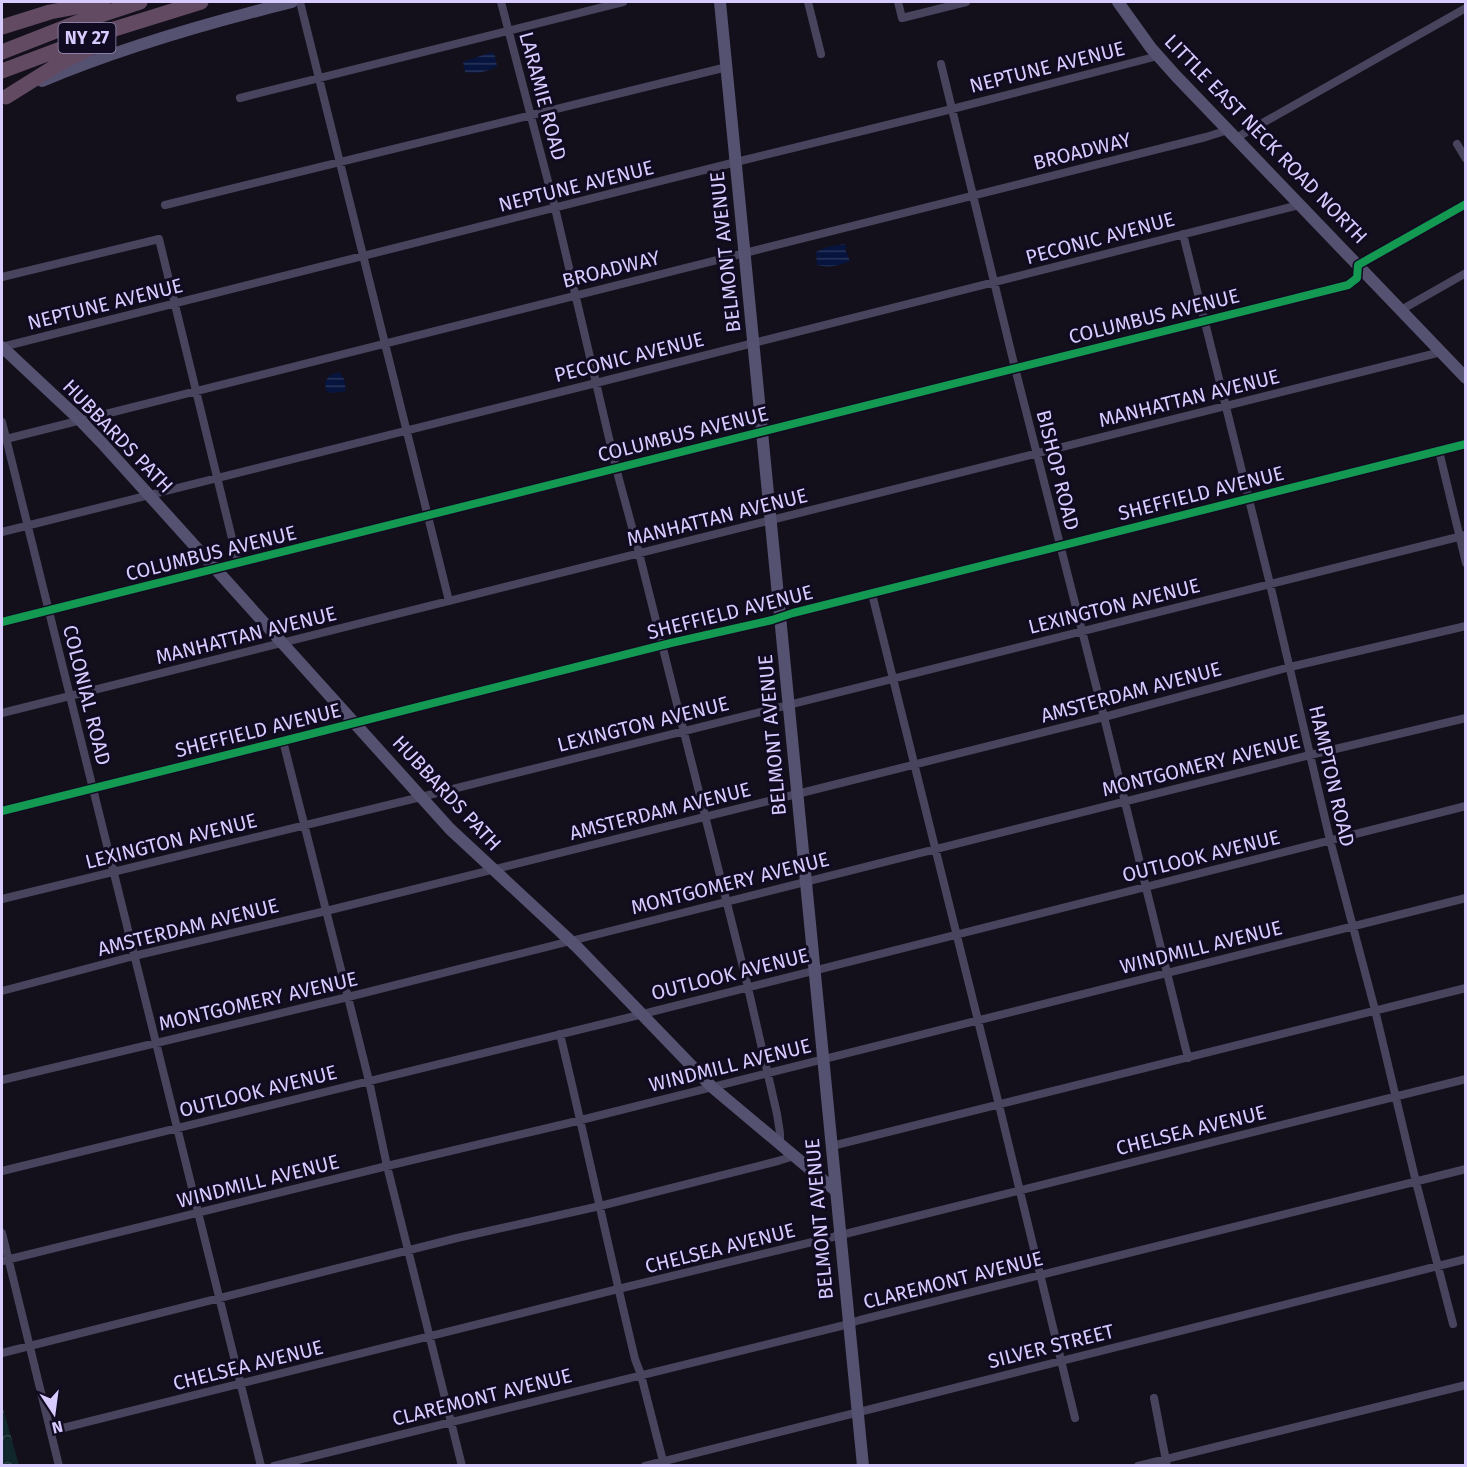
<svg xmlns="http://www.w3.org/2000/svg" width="1467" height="1467" font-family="'Fira Sans',sans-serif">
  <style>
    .forest { fill: url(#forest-crowns) }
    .water { fill: url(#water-rules) }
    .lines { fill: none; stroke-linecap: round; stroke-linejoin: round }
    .street { stroke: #48445e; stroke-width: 8 }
    .secondary { stroke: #555170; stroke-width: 12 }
    .highway { stroke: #634a63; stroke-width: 15 }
    .cycleway-casing { stroke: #110b21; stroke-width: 11 }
    .cycleway { stroke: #139951; stroke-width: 8 }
    .labels { text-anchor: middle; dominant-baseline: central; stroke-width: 6; stroke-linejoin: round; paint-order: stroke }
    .shield { fill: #110b21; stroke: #9c91bc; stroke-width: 1.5 }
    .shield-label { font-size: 18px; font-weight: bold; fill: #d7cbff }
    .street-label { font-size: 20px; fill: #d7cbff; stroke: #110b21 }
  </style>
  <defs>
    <pattern id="forest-crowns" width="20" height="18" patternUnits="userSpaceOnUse" patternTransform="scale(1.5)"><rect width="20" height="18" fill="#0f262a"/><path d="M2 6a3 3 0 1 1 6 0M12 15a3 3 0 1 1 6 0" fill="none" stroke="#31444a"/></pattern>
    <pattern id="water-rules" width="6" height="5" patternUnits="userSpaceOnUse" patternTransform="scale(1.5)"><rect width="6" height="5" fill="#06143e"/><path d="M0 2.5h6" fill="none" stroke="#2a355b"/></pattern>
  </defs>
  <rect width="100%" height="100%" fill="#13101c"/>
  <path class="forest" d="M2 1405 19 1465H2Z"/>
  <path class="water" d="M492 52 495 56 497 66C490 72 474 74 465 72L463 62Z
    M844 244 847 247 845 249 850 261C839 266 829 268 817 265L816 252 827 247Z
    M339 372C345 377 345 384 346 391L332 393 326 391 325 382 330 375Z"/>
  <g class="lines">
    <path class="street" d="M300 2 449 601
      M501 2 555 208 616 468 639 553 746 979 777 1114 780 1133V1144
      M808 2 821 54
      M898 2 902 18 966 2
      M941 64 1015 368 1104 717 1188 1058
      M240 98 623 2
      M1236 138 1466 8
      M1457 144 1466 159
      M165 205 727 67
      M1183 234 1270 584 1330 840 1375 1010 1416 1182 1453 1324
      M2 277 159 239 238 563
      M1401 310 1466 273
      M2 347 736 162 952 109 1158 56
      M2 422 261 1466
      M2 440 1206 137 1228 130
      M1439 451 1466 563
      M2 532 596 383 1299 205
      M872 594 999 1105 1075 1418
      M2 622 1348 285 1357 278 1358 265 1466 204
      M2 713 1441 352
      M283 741 348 997 369 1081 387 1166 462 1466
      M2 811 283 741 671 643 772 620 793 613 1466 444
      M2 899 421 797 1466 535
      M2 991 134 956 326 911 805 792 1104 717 1290 667 1466 626
      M560 1034C586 1142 609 1251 635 1359L641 1375 664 1465
      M2 1080 348 997 1310 755 1466 718
      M832 1146 1466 988
      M2 1171 635 1016 1466 806
      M2 1233 59 1466
      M2 1261 387 1166 569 1123 1466 898
      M2 1353 457 1238 600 1206 778 1161 794 1156
      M1154 1398 1167 1466
      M51 1431 618 1289 829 1238 1466 1079
      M274 1466 841 1326 860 1320 1466 1169
      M645 1466 871 1409 1466 1259
      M1138 1466 1466 1385"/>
    <path class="secondary" d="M720 2 863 1466
      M1118 2 1151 48 1176 76 1466 378
      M42 81C123 47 207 23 292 2
      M2 347 79 419 102 443 450 829 577 947 712 1087 836 1191"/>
    <path class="highway" d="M2 27 50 12 103 2
      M2 52 76 23 140 2
      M2 71 111 30 201 2
      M6 97 62 62 98 44"/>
    <g class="cycleway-casing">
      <path id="cycleway" d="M2 622 1348 285 1357 278 1358 265 1466 204
        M2 811 283 741 671 643 772 620 793 613 1466 444"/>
    </g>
    <use href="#cycleway" class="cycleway"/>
  </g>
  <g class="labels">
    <rect class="shield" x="58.5" y="23" width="57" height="30" rx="4.5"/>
    <g class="shield-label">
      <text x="87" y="38">NY 27</text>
    </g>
    <g class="street-label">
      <text transform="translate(1047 67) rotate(-14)">NEPTUNE AVENUE</text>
      <text transform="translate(543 96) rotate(75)">LARAMIE ROAD</text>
      <text transform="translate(1266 139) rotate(46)">LITTLE EAST NECK ROAD NORTH</text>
      <text transform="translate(1082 151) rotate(-14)">BROADWAY</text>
      <text transform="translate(576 186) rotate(-14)">NEPTUNE AVENUE</text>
      <text transform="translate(1100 238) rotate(-15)">PECONIC AVENUE</text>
      <text transform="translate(725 252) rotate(-96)">BELMONT AVENUE</text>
      <text transform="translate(611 269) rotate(-14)">BROADWAY</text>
      <text transform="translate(105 304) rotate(-14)">NEPTUNE AVENUE</text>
      <text transform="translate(1154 316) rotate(-14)">COLUMBUS AVENUE</text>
      <text transform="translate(629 357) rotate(-14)">PECONIC AVENUE</text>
      <text transform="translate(1189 398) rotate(-14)">MANHATTAN AVENUE</text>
      <text transform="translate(683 434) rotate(-14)">COLUMBUS AVENUE</text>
      <text transform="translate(118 436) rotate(46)">HUBBARDS PATH</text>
      <text transform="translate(1058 470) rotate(76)">BISHOP ROAD</text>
      <text transform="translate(1201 493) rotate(-14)">SHEFFIELD AVENUE</text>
      <text transform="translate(717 517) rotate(-14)">MANHATTAN AVENUE</text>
      <text transform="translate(211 553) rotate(-14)">COLUMBUS AVENUE</text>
      <text transform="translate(1114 606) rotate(-14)">LEXINGTON AVENUE</text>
      <text transform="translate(730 612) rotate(-14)">SHEFFIELD AVENUE</text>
      <text transform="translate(246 635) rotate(-14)">MANHATTAN AVENUE</text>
      <text transform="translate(1131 692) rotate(-15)">AMSTERDAM AVENUE</text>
      <text transform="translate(87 695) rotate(76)">COLONIAL ROAD</text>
      <text transform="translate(643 724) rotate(-14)">LEXINGTON AVENUE</text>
      <text transform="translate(258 730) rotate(-14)">SHEFFIELD AVENUE</text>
      <text transform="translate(772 735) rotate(-95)">BELMONT AVENUE</text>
      <text transform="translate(1201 765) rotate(-14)">MONTGOMERY AVENUE</text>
      <text transform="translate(1332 776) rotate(77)">HAMPTON ROAD</text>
      <text transform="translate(447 793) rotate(47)">HUBBARDS PATH</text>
      <text transform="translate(660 811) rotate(-14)">AMSTERDAM AVENUE</text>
      <text transform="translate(171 841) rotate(-14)">LEXINGTON AVENUE</text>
      <text transform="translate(1201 856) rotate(-14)">OUTLOOK AVENUE</text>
      <text transform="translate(730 883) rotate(-14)">MONTGOMERY AVENUE</text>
      <text transform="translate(188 927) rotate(-14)">AMSTERDAM AVENUE</text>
      <text transform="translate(1201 947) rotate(-14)">WINDMILL AVENUE</text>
      <text transform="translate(730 974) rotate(-14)">OUTLOOK AVENUE</text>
      <text transform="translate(258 1001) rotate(-13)">MONTGOMERY AVENUE</text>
      <text transform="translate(730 1065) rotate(-14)">WINDMILL AVENUE</text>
      <text transform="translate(258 1091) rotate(-14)">OUTLOOK AVENUE</text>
      <text transform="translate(1191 1130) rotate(-14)">CHELSEA AVENUE</text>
      <text transform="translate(258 1181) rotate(-14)">WINDMILL AVENUE</text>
      <text transform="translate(819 1219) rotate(-95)">BELMONT AVENUE</text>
      <text transform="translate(720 1248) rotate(-14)">CHELSEA AVENUE</text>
      <text transform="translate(953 1280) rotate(-14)">CLAREMONT AVENUE</text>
      <text transform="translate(1051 1346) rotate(-14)">SILVER STREET</text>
      <text transform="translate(248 1365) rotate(-14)">CHELSEA AVENUE</text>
      <text transform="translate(482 1397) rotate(-14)">CLAREMONT AVENUE</text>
    </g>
  </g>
  <rect width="1467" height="1467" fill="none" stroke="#d7cbff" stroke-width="6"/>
  <g transform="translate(54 1413) rotate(167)" stroke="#110b21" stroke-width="4.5" paint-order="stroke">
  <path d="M0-4.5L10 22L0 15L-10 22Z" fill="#d7cbff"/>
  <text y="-9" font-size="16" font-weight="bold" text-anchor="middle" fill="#d7cbff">N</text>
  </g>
</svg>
